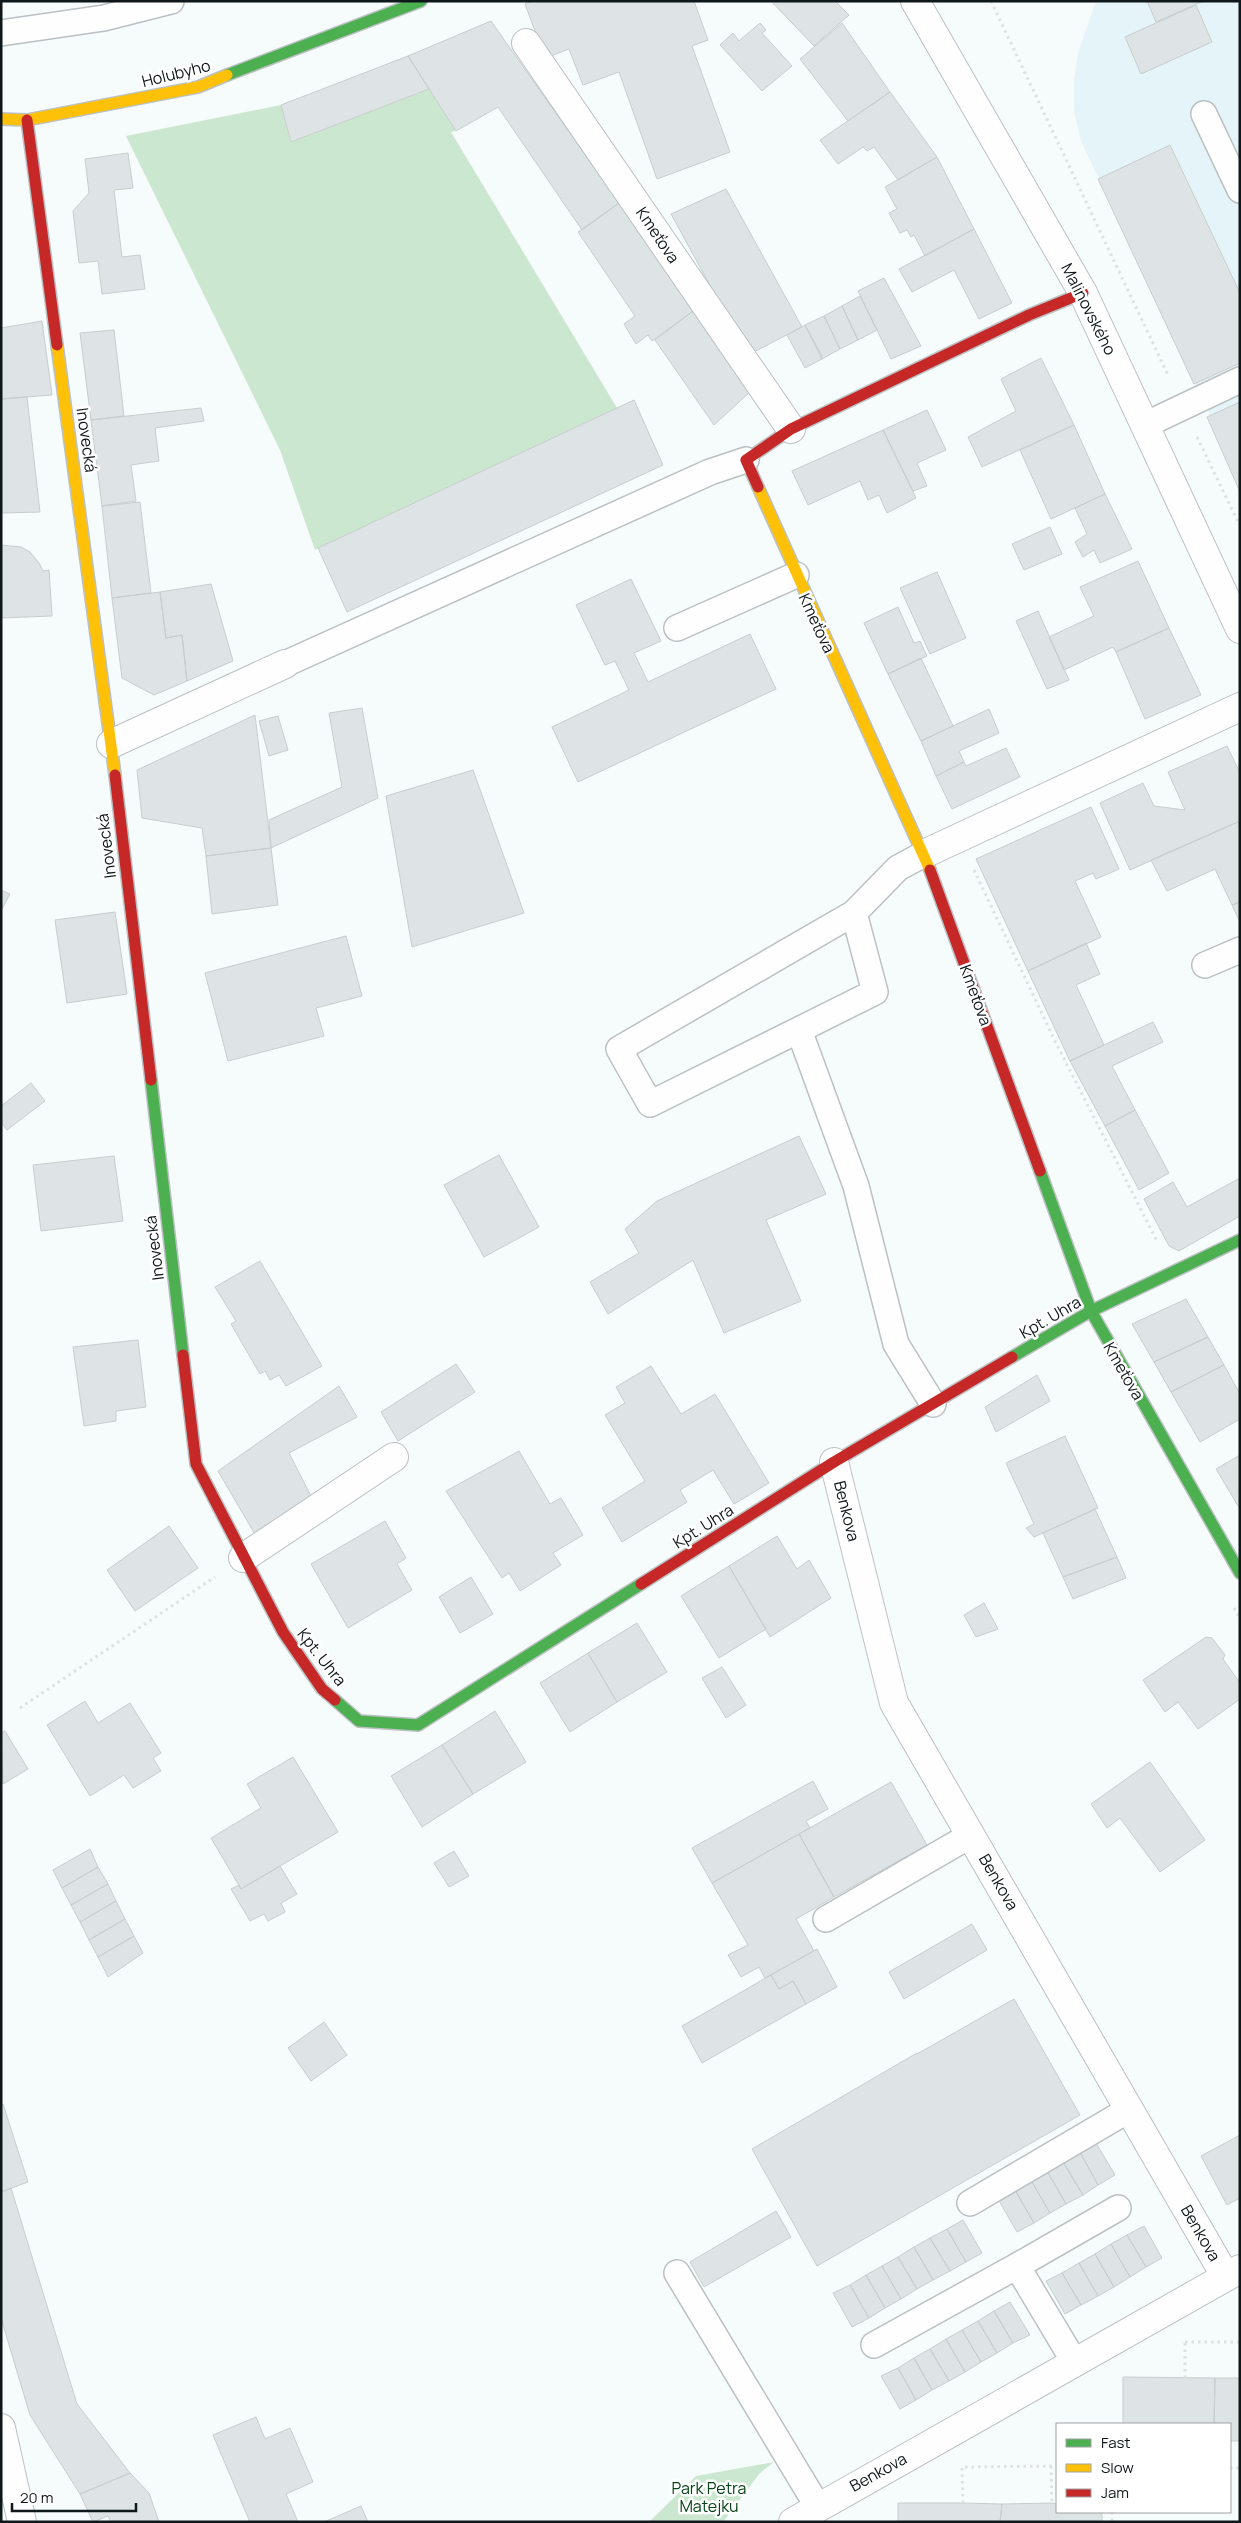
<svg xmlns="http://www.w3.org/2000/svg" width="1241" height="2523" font-family="Manrope,sans-serif">
  <style>
    .built { fill: #e4f4f8 }
    .green { fill: #cbe7cf }
    .building { fill: #dee4e5; stroke: #c7cecd }
    .lines { fill: none; stroke-linecap: round; stroke-linejoin: round }
    .lane-casing { stroke: #bbc1c3; stroke-width: 28 }
    .street-casing { stroke: #bbc1c3; stroke-width: 30 }
    .fast-casing { stroke: #bbc1c3; stroke-width: 14 }
    .slow-casing { stroke: #bbc1c3; stroke-width: 14 }
    .jam-casing { stroke: #bbc1c3; stroke-width: 14 }
    .path { stroke: #dfe1e1; stroke-width: 3; stroke-dasharray: 2.5 4; stroke-linecap: butt }
    .lane { stroke: #fefeff; stroke-width: 25 }
    .street { stroke: #fefeff; stroke-width: 28 }
    .fast { stroke: #4caf50; stroke-width: 11 }
    .slow { stroke: #ffc107; stroke-width: 11 }
    .jam { stroke: #c62828; stroke-width: 11 }
    .labels { text-anchor: middle; dominant-baseline: central; stroke-width: 5; stroke-linejoin: round; paint-order: stroke }
    .street-label { font-size: 16px; fill: #0e1719; stroke: #fff }
    .park-label { font-size: 16px; fill: #054516; stroke: #fff }
  </style>
  <rect width="100%" height="100%" fill="#f6fbfc"/>
  <path class="built" d="M1096 1H1240V479L1081 141 1074 110V80L1078 53Z"/>
  <path class="green" d="M429 89 456 131 451 132 617 408 315 550 280 450 126 136 281 105 291 142Z
    M774 2462 759 2474 723 2522H649L696 2476Z"/>
  <path class="building" d="M532 1H694L708 40 692 46 730 152 657 179 619 72 583 85 569 49 545 58 525 4Z
    M771 1H835L849 15 814 46Z
    M1147 1H1203L1156 22Z
    M1196 5 1212 42 1141 74 1125 37Z
    M491 21 619 203 582 230 498 107 456 131 408 56Z
    M760 23 766 30 762 33 792 66 762 91 720 45 733 33 739 41Z
    M842 23 890 92 848 121 800 59Z
    M408 56 429 89 291 142 281 105Z
    M890 92 937 157 898 180 874 147 867 151 863 147 838 164 820 140Z
    M1170 145 1240 293V363L1194 384 1098 179Z
    M128 153 133 188 114 190 122 257 140 255 145 289 102 294 98 261 79 263 73 211 89 193 85 159Z
    M937 157 974 229 925 256 914 235 911 237 907 230 900 233 889 213 897 209 885 187Z
    M726 189 802 327 748 355 671 214Z
    M619 203 693 311 652 341 648 335 636 344 624 324 635 316 578 232Z
    M974 229 1012 303 979 319 954 270 912 292 899 269Z
    M884 278 921 346 891 359 858 291Z
    M860 296 877 330 858 340 842 306Z
    M842 306 858 340 840 349 824 316Z
    M693 311 750 392 714 425 655 340Z
    M824 316 840 349 822 359 805 325Z
    M42 321 52 395 1 399V328Z
    M805 325 822 356V359L805 368 787 335Z
    M114 330 124 416 91 420 80 333Z
    M1041 358 1074 425 982 467 968 437 1016 411 1001 379Z
    M27 397 40 512 1 513V399Z
    M634 400 663 465 347 612 318 548Z
    M1240 402V492L1207 417Z
    M201 408 204 421 155 428 159 461 131 465 136 501 102 506 91 420Z
    M927 410 946 450 917 463 927 486 913 491 883 430Z
    M1074 425 1105 494 1051 519 1020 450Z
    M883 430 916 498 887 513 879 495 868 500 860 481 808 505 792 471Z
    M1105 494 1132 549 1100 563 1094 550 1083 557 1075 542 1087 534 1075 508Z
    M140 502 151 593 112 598 102 506Z
    M1050 527 1062 554 1024 570 1012 544Z
    M1 545 21 547 30 552 39 563 43 571 49 570 52 616 1 618Z
    M1138 561 1169 628 1116 652 1113 647 1064 670 1049 637 1094 616 1080 587Z
    M937 572 966 638 930 654 900 588Z
    M631 579 661 641 634 653 648 682 750 634 776 689 578 782 552 727 629 690 615 661 605 665 576 605Z
    M211 584 233 661 187 681 182 635 166 638 160 592Z
    M160 592 166 638 182 635 187 681 154 695 122 678 112 598Z
    M898 607 914 643 920 641 927 656 888 674 864 623Z
    M1038 611 1069 680 1047 689 1016 621Z
    M1169 628 1201 695 1145 719 1116 652Z
    M921 658 953 726 921 741 888 674Z
    M362 708 378 798 271 848 269 820 342 787 329 713Z
    M989 709 999 733 959 751 964 762 936 776 921 741Z
    M255 715 271 848 206 856 202 828 142 818 137 770Z
    M278 716 288 750 269 756 259 721Z
    M1227 746 1240 773V821L1130 870 1100 803 1143 783 1154 806 1185 810 1168 772Z
    M1006 748 1020 777 952 809 936 776 964 762 966 766Z
    M473 770 524 913 412 947 386 796Z
    M1091 807 1119 869 1096 879 1093 873 1075 881 1101 937 1028 971 976 859Z
    M1240 821V902L1232 905 1215 869 1167 891 1151 860Z
    M271 848 278 905 212 914 206 856Z
    M1 890 10 894 1 911Z
    M1240 902V922L1232 905Z
    M115 912 127 994 67 1003 55 920Z
    M346 936 362 996 316 1008 324 1036 228 1061 205 973Z
    M1086 943 1100 974 1076 985 1104 1045 1070 1061 1028 971Z
    M1153 1022 1163 1042 1112 1066 1135 1110 1105 1126 1070 1061Z
    M31 1083 45 1101 7 1130 1 1122V1106Z
    M1135 1110 1169 1173 1139 1190 1105 1126Z
    M799 1136 826 1194 766 1220 801 1301 724 1333 693 1260 608 1314 590 1282 639 1253 625 1229 657 1201Z
    M499 1155 539 1227 484 1257 444 1185Z
    M114 1156 123 1221 41 1231 33 1165Z
    M1240 1178V1216L1179 1251 1169 1246 1144 1199 1173 1182 1187 1207Z
    M260 1261 322 1366 286 1386 279 1375 270 1380 265 1371 260 1374 231 1324 236 1321 215 1287Z
    M1186 1299 1208 1337 1154 1362 1132 1324Z
    M1208 1337 1224 1365 1171 1392 1154 1362Z
    M138 1340 146 1407 116 1411V1421L84 1426 73 1347Z
    M456 1364 475 1392 398 1441 381 1412Z
    M1224 1365 1240 1394V1419L1200 1442 1171 1392Z
    M651 1366 681 1414 715 1394 769 1483 734 1504 713 1470 680 1490 687 1502 622 1542 602 1508 645 1481 605 1415 625 1403 616 1387Z
    M1037 1375 1050 1401 996 1432 985 1407Z
    M339 1386 357 1417 289 1453 312 1498 256 1536 218 1471Z
    M1065 1436 1098 1508 1034 1537 1026 1528 1034 1524 1006 1463Z
    M519 1451 550 1504 561 1498 583 1535 553 1553 561 1565 520 1591 509 1573 502 1578 446 1491Z
    M1240 1455V1509L1216 1469Z
    M1095 1509 1117 1557 1063 1577 1043 1533Z
    M385 1521 406 1558 397 1564 412 1590 348 1628 311 1564Z
    M169 1526 198 1568 135 1611 107 1570Z
    M777 1536 797 1569 809 1560 831 1598 770 1637 729 1566Z
    M1117 1557 1126 1578 1073 1599 1063 1577Z
    M729 1566 766 1629 719 1658 681 1596Z
    M471 1577 493 1614 460 1633 439 1597Z
    M984 1603 998 1629 976 1637 964 1615Z
    M637 1623 667 1672 617 1702 588 1653Z
    M1206 1637 1212 1638 1225 1655 1223 1659 1240 1683V1699L1198 1729 1178 1702 1165 1712 1143 1680Z
    M588 1653 617 1702 570 1732 540 1683Z
    M722 1667 746 1705 726 1718 702 1678Z
    M85 1701 98 1723 130 1703 161 1753 153 1758 161 1771 133 1788 124 1775 90 1796 47 1725Z
    M495 1711 526 1762 473 1794 442 1745Z
    M5 1731 28 1769 3 1784 1 1733Z
    M442 1745 473 1794 422 1827 391 1776Z
    M293 1757 338 1832 241 1889 211 1838 261 1808 247 1784Z
    M1150 1762 1205 1840 1160 1872 1120 1818 1107 1828 1091 1804Z
    M813 1781 828 1809 806 1821 810 1828 712 1883 692 1848Z
    M891 1782 927 1845 834 1897 799 1834Z
    M799 1834 834 1897 796 1919 814 1951 765 1978 759 1967 741 1977 728 1955 748 1945 712 1883Z
    M90 1849 98 1867 62 1888 53 1870Z
    M454 1851 469 1876 449 1887 434 1863Z
    M280 1866 297 1894 281 1903 285 1912 268 1921 264 1914 250 1921 231 1889 239 1885 241 1889Z
    M98 1867 108 1884 71 1905 62 1888Z
    M108 1884 116 1901 80 1922 71 1905Z
    M116 1901 125 1919 89 1940 80 1922Z
    M125 1919 134 1936 98 1957 89 1940Z
    M972 1924 987 1950 904 1999 889 1972Z
    M134 1936 143 1953 108 1977 98 1957Z
    M817 1949 837 1987 806 2004 793 1981 779 1989 771 1975Z
    M771 1975 779 1989 793 1981 806 2004 702 2063 682 2026Z
    M1014 1999 1080 2115 817 2266 752 2149 917 2053V2054Z
    M324 2022 347 2055 311 2081 288 2048Z
    M1 2104H3L28 2182 1 2192Z
    M1240 2135V2198L1227 2205 1201 2156Z
    M1096 2143 1115 2175 1098 2185 1080 2152Z
    M1080 2152 1098 2185 1083 2195 1063 2162Z
    M1063 2162 1083 2195 1066 2204 1047 2171Z
    M1047 2171 1066 2204 1050 2213 1031 2180Z
    M1031 2180 1050 2213 1034 2223 1015 2190Z
    M11 2188 77 2404 130 2473 80 2494 30 2415 1 2318V2192Z
    M1015 2190 1034 2223 1017 2232 998 2199Z
    M776 2211 791 2237 704 2287 690 2262Z
    M963 2220 982 2253 966 2262 947 2229Z
    M1144 2226 1162 2258 1146 2267 1127 2235Z
    M947 2229 966 2262 950 2271 930 2238Z
    M1127 2235 1146 2267 1130 2277 1111 2244Z
    M930 2238 950 2271 933 2280 914 2247Z
    M1111 2244 1130 2277 1114 2287 1095 2254Z
    M914 2247 933 2280 917 2289 898 2257Z
    M1095 2254 1114 2287 1098 2296 1079 2263Z
    M898 2257 917 2289 901 2299 882 2266Z
    M1079 2263 1098 2296 1081 2305 1062 2273Z
    M882 2266 901 2299 885 2308 866 2275Z
    M1062 2273 1081 2305 1065 2314 1046 2281Z
    M866 2275 885 2308 869 2318 850 2285Z
    M850 2285 869 2318 852 2327 833 2293Z
    M1010 2302 1030 2335 1013 2343 994 2311Z
    M994 2311 1013 2343 997 2353 978 2321Z
    M978 2321 997 2353 981 2362 962 2330Z
    M962 2330 981 2362 965 2372 946 2339Z
    M946 2339 965 2372 949 2381 930 2349Z
    M930 2349 949 2381 932 2390 914 2358Z
    M914 2358 932 2390 916 2400 898 2368Z
    M898 2368 916 2400 900 2409 881 2376Z
    M1123 2377 1215 2378 1214 2424H1123Z
    M1215 2378H1240V2441H1230V2424H1214Z
    M256 2417 265 2439 290 2428 313 2482 286 2494 298 2522H250L213 2435Z
    M130 2473 149 2493 159 2522H111L108 2516 93 2522 80 2494Z
    M898 2503H963L1002 2504 1000 2522H898Z
    M1052 2503 1057 2504V2512H1102V2522H1000L1002 2504Z
    M361 2506 368 2522H324Z"/>
  <g class="lines">
    <g class="lane-casing">
      <path id="lane" d="M1 33 104 18 171 1
        M1204 114 1240 190
        M1145 425 1240 380
        M677 628 796 575
        M285 664 710 472 746 460
        M854 913 619 1049 650 1104 875 992 854 913 898 868 924 854
        M1205 965 1240 950
        M799 1030 856 1186 896 1344 933 1404
        M826 1919 971 1835
        M970 2203 1130 2109
        M1017 2266 1118 2208
        M677 2273 818 2507
        M874 2345 1017 2266 1075 2363"/>
    </g>
    <g class="street-casing">
      <path id="street" d="M915 1 1083 293 1240 629
        M526 43 791 429
        M111 744 285 664
        M924 854 1240 707
        M834 1462 894 1703 1226 2277
        M243 1558 394 1457
        M1 2428 22 2522
        M793 2522 1240 2269"/>
    </g>
    <g class="fast-casing">
      <path id="fast" d="M227 75 421 1
        M151 1080 183 1355
        M1040 1171 1091 1311 1240 1573
        M1012 1357 1091 1311 1240 1240
        M335 1700 359 1721 418 1725 641 1584"/>
    </g>
    <g class="slow-casing">
      <path id="slow" d="M1 119 27 120 198 87 227 75
        M57 345 115 775
        M758 487 930 870"/>
    </g>
    <g class="jam-casing">
      <path id="jam" d="M27 120 57 345
        M758 487 746 460 791 429 1029 315 1083 293
        M115 775 151 1080
        M930 870 1040 1171
        M183 1355 196 1464 283 1632 322 1689 335 1700
        M641 1584 834 1462 1012 1357"/>
    </g>
    <path class="path" d="M991 1 1169 377
      M1197 437 1240 526
      M974 870 1055 1041 1157 1241
      M1234 1608 1240 1618
      M20 1708 215 1577
      M1185 2342H1240
      M1185 2378V2342
      M1051 2466 1052 2503
      M965 2467 1057 2466
      M962 2468 963 2503
      M1230 2468H1240
      M1112 2512V2522"/>
    <use href="#lane" class="lane"/>
    <use href="#street" class="street"/>
    <use href="#fast" class="fast"/>
    <use href="#slow" class="slow"/>
    <use href="#jam" class="jam"/>
  </g>
  <g class="labels">
    <g class="street-label">
      <text transform="translate(176 73) rotate(-14)">Holubyho</text>
      <text transform="translate(658 235) rotate(56)">Kmeťova</text>
      <text transform="translate(1089 309) rotate(63)">Malinovského</text>
      <text transform="translate(87 440) rotate(82)">Inovecká</text>
      <text transform="translate(817 623) rotate(65)">Kmeťova</text>
      <text transform="translate(106 846) rotate(-97)">Inovecká</text>
      <text transform="translate(976 995) rotate(70)">Kmeťova</text>
      <text transform="translate(154 1248) rotate(-97)">Inovecká</text>
      <text transform="translate(1050 1317) rotate(-30)">Kpt. Uhra</text>
      <text transform="translate(1124 1371) rotate(60)">Kmeťova</text>
      <text transform="translate(847 1511) rotate(76)">Benkova</text>
      <text transform="translate(703 1526) rotate(-32)">Kpt. Uhra</text>
      <text transform="translate(322 1657) rotate(52)">Kpt. Uhra</text>
      <text transform="translate(999 1882) rotate(60)">Benkova</text>
      <text transform="translate(1201 2233) rotate(60)">Benkova</text>
      <text transform="translate(878 2472) rotate(-29)">Benkova</text>
    </g>
    <g class="park-label">
      <text x="709" y="2488">Park Petra<tspan x="709" dy="18">Matejku</tspan></text>
    </g>
  </g>
  <rect width="1241" height="2523" fill="none" stroke="#0e1719" stroke-width="5"/>
  <rect x="1056" y="2423" width="175" height="90" fill="#ffffff" stroke="#9fa2a3"/>
  <rect x="1066" y="2439" width="25" height="8" fill="#4caf50" stroke="#9fa2a3"/>
  <text x="1101" y="2448" font-size="15" fill="#0e1719">Fast</text>
  <rect x="1066" y="2464" width="25" height="8" fill="#ffc107" stroke="#9fa2a3"/>
  <text x="1101" y="2473" font-size="15" fill="#0e1719">Slow</text>
  <rect x="1066" y="2489" width="25" height="8" fill="#c62828" stroke="#9fa2a3"/>
  <text x="1101" y="2498" font-size="15" fill="#0e1719">Jam</text>
  <path d="M12 2503v8h124v-8" fill="none" stroke="#0e1719" stroke-width="2.5"/>
  <text x="20" y="2503" font-size="15" fill="#0e1719" stroke="#ffffff" stroke-width="4" paint-order="stroke">20 m</text>
</svg>
